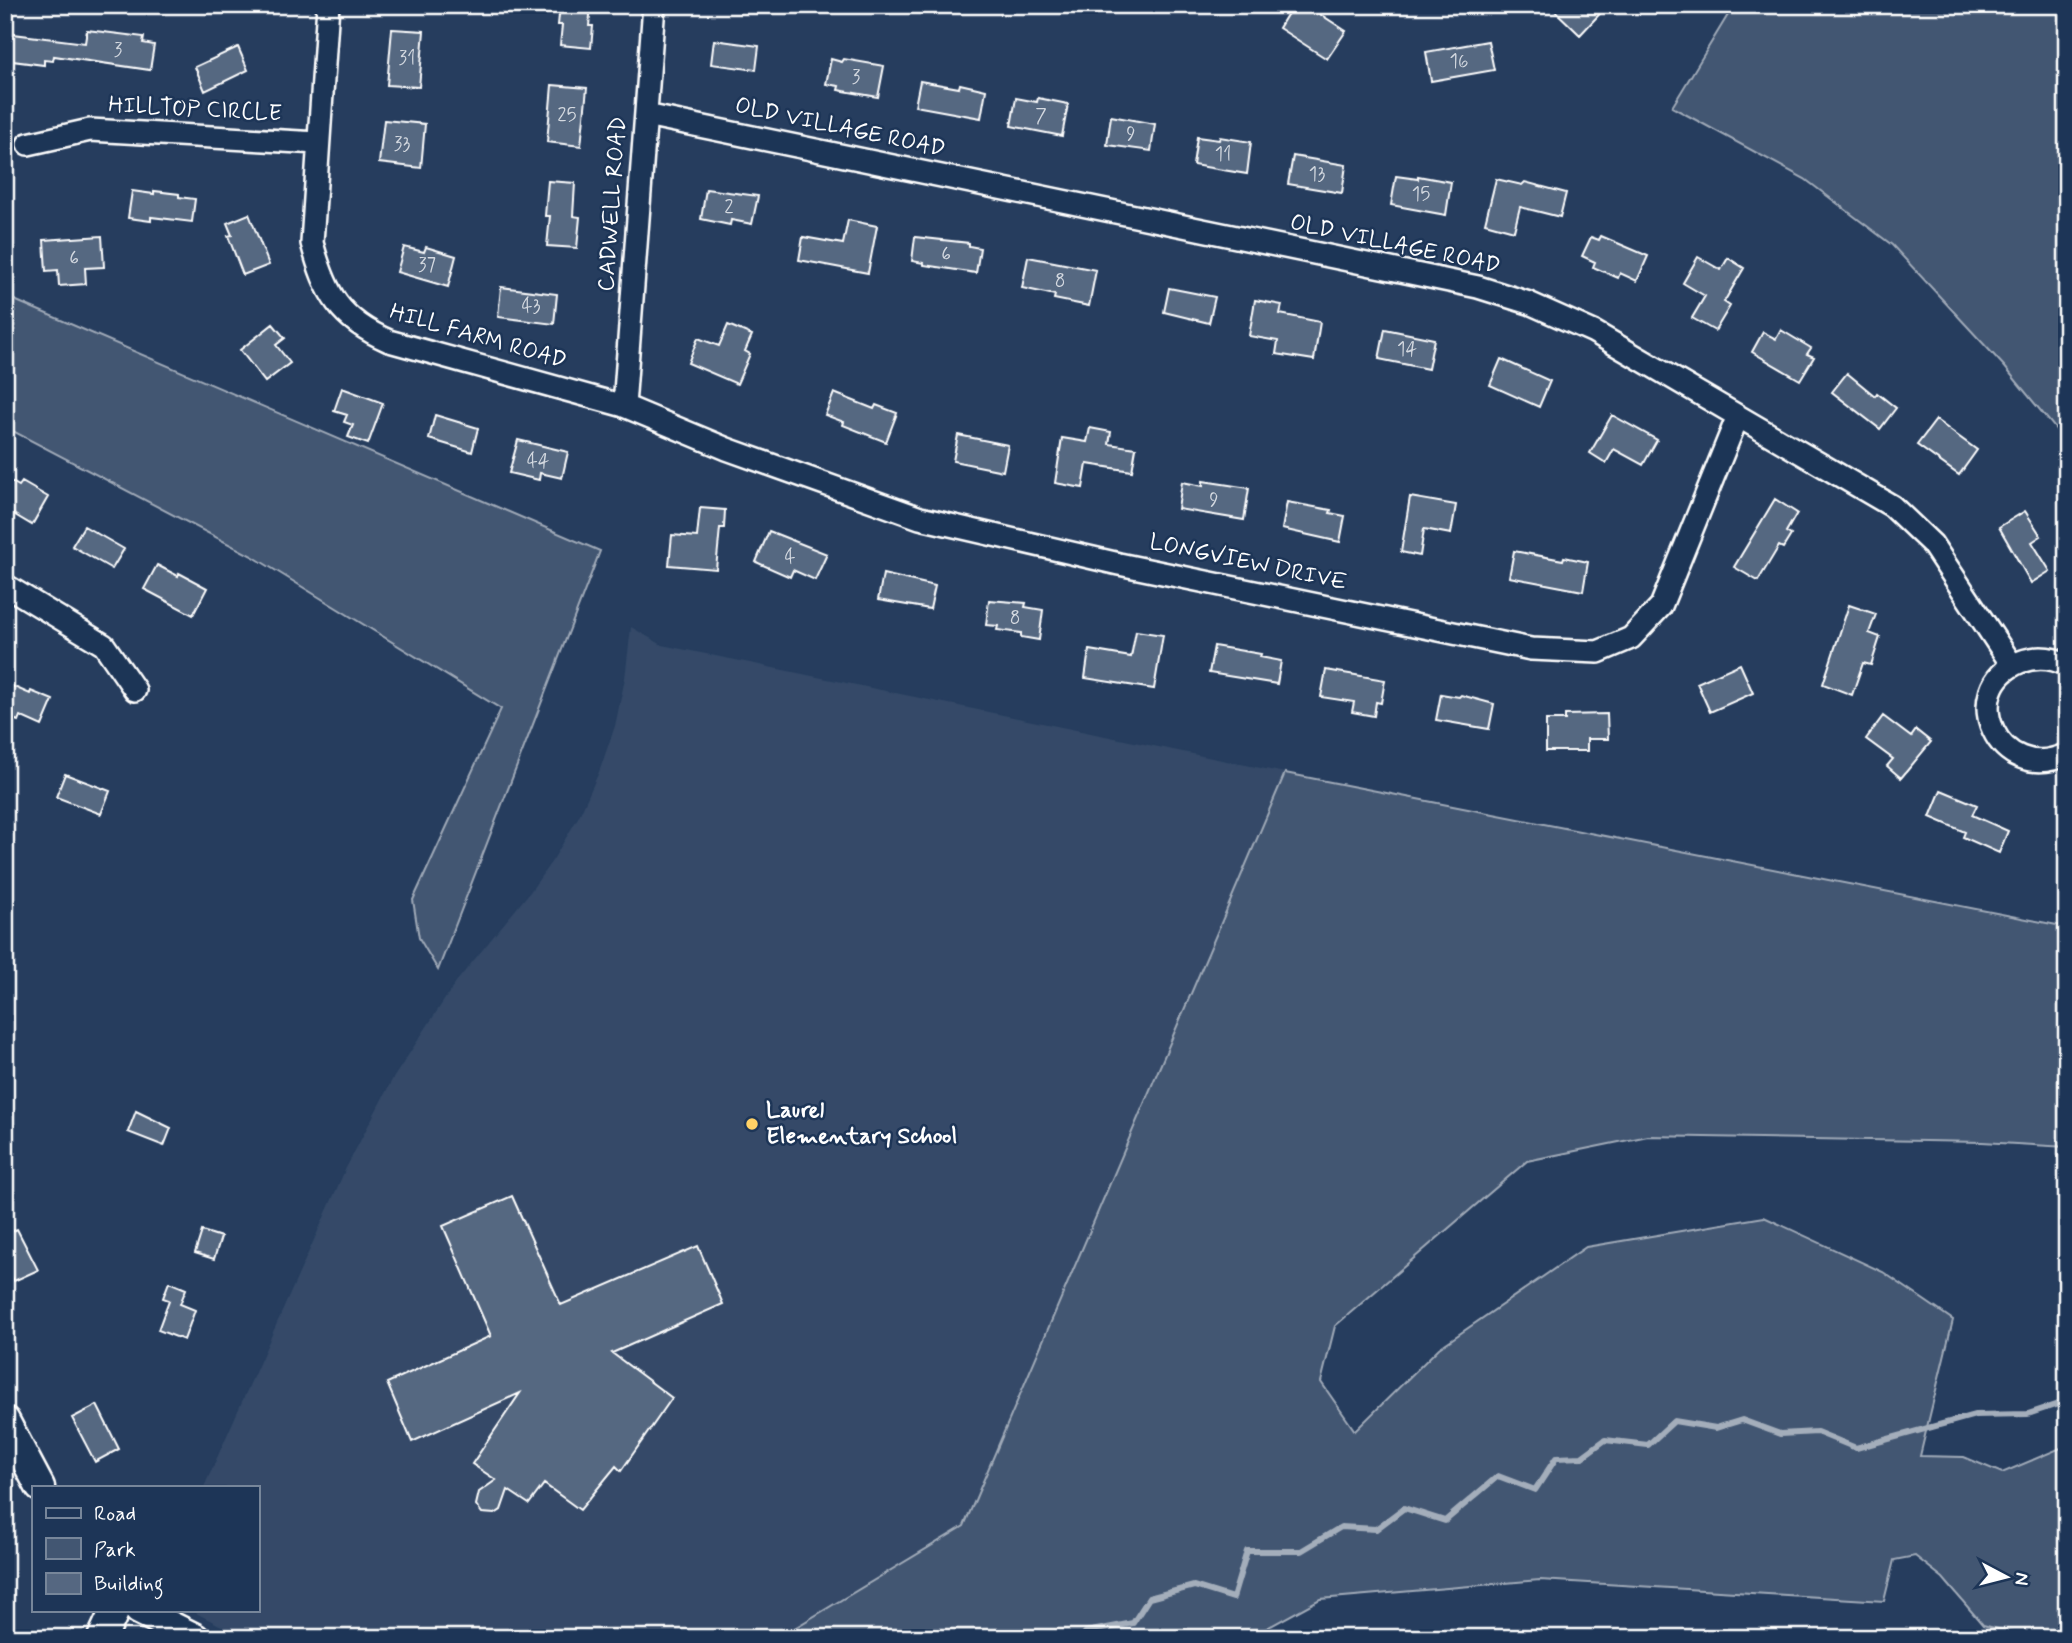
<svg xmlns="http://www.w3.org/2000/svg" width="2072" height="1643" font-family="Mynerve,sans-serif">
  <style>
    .built { fill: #344a68 }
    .green { fill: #425672; stroke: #a0aab8; stroke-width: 2 }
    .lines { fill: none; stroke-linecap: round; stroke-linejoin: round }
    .stream { stroke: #a4aebb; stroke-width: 6 }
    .building { fill: #556781; stroke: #fff; stroke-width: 2 }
    .street-casing { stroke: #fff; stroke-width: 26 }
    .secondary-casing { stroke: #fff; stroke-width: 33 }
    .street { stroke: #1d3557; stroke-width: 21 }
    .secondary { stroke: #1d3557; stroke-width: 28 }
    .poi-dot { fill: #ffd166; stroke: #1d3557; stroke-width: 2.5 }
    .labels { text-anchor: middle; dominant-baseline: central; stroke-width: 5; stroke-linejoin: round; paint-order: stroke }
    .number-label { font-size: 19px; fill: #d4d9e0 }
    .street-label { font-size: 23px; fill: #fff; stroke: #1d3557 }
    .poi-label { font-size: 23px; font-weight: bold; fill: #fff; stroke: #1d3557; text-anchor: start }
  </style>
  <rect width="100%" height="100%" fill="#263d5e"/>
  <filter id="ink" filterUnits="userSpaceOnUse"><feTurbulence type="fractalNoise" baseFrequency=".0143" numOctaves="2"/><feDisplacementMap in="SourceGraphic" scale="14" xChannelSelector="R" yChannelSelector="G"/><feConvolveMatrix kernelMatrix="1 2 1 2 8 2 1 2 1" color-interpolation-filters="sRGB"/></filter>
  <g filter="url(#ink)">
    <path class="built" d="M631 627 662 645 1285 773 964 1526 778 1638H245L190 1610H257V1487H204L346 1168 392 1080 456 982 530 892 554 858 579 816 599 772 615 726 625 678Z"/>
    <path class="green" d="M1734 5H2067V443L2004 366 1892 245 1805 179 1672 107Z
      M5 296 600 551 438 970 419 938 413 900 501 709 252 556 5 427Z
      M1285 773 2067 927V1147L1982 1142 1648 1136 1527 1161 1335 1326 1321 1382 1355 1431 1439 1348 1586 1247 1764 1217 1883 1272 1953 1320 1920 1456 1964 1457 2002 1473 2061 1448 2067 1442V1638H2032L1983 1625 1943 1578 1915 1556 1894 1560 1884 1601 1540 1580 1320 1599 1249 1638H778L964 1526Z"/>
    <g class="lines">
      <path class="stream" d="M1081 1638 1086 1632 1133 1623 1149 1598 1194 1586 1233 1598 1247 1551H1301L1341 1527 1376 1529 1404 1508 1445 1521 1498 1476 1535 1490 1556 1458 1582 1457 1605 1440 1648 1445 1674 1421 1716 1428 1742 1420 1780 1434 1817 1432 1856 1448 1975 1415 2028 1414 2067 1401"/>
    </g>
    <path class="building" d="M560 5H591L589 26H593L591 48 560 45 562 25H558Z
      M1293 5H1306L1346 31 1327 59 1279 28Z
      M1549 5H1608L1580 35Z
      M392 29 424 31 419 87 387 85Z
      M87 30 144 37 143 43 154 45 150 70 54 56 53 61 44 60V65L5 60V33L85 43Z
      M714 40 759 46 756 70 711 64Z
      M1488 41 1494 70 1431 81 1426 52Z
      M238 47 248 70 205 91 195 67Z
      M831 59 842 62 844 59 884 66 878 97 838 90 839 86 826 84Z
      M920 81 959 88 960 84 986 90 981 118 915 106Z
      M552 85 587 88 581 146 547 142Z
      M1016 98 1037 102 1038 98 1068 104 1062 136 1011 126Z
      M1111 116 1155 124 1151 151 1107 145Z
      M384 120 425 124 421 168 379 163Z
      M1197 137 1219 140 1220 137 1251 142 1247 174 1193 165Z
      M1293 156 1346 165 1342 193 1288 184Z
      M1396 176 1418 179V176L1451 182 1446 215 1391 205Z
      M1496 179 1522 185 1525 182 1566 193 1560 217 1520 207 1514 231 1485 223Z
      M548 181 575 183 573 216 580 217 577 248 547 246 550 216H545Z
      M706 189 758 196 752 224 731 220 730 225 701 219Z
      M132 191 154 194V191L179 194V197L195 199 192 222 151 217V221L128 218Z
      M249 214 269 265 243 275 228 236 232 235 227 223Z
      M848 220 877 226 868 273 799 260 803 237 843 244Z
      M102 236 104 267 85 268 86 284 59 286 58 270 46 271 44 240Z
      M1601 236 1648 256 1637 281 1620 273 1618 278 1593 267 1595 262 1582 256 1591 237 1599 240Z
      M915 237 969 243V246L980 248 976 273 924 265V263L912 261Z
      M404 247 424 252 426 247 456 256 448 287 397 272Z
      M1028 257 1096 270 1089 306 1054 299 1055 295 1022 288Z
      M1698 257 1721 270 1728 258 1744 268 1724 302 1730 306 1715 331 1692 318 1705 296 1683 283Z
      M501 287 557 294 554 324 498 317Z
      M1169 288 1215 297 1209 323 1164 312Z
      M1255 300 1282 305 1280 314 1320 322 1314 360 1276 354 1278 341 1249 336Z
      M273 324 285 338 276 345 290 363 265 382 240 350Z
      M728 325 752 335 745 351 750 354 737 384 688 363 698 338 719 346Z
      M1385 329 1434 339 1428 369 1379 359Z
      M1781 330 1811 348 1807 354 1814 357 1800 380 1752 352 1763 332 1776 339Z
      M1501 359 1550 381 1539 407 1490 385Z
      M1847 373 1875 396 1877 393 1896 408 1880 429 1832 392Z
      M342 388 383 403 368 444 348 437 353 425 344 422 347 415 334 411Z
      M834 393 874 409 876 405 897 413 886 442 843 425 844 422 825 415Z
      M435 415 478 428 472 452 429 439Z
      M1612 415 1657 440 1643 465 1614 449 1606 463 1590 453Z
      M1936 420 1977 450 1959 475 1917 445Z
      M1090 428 1111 432 1109 444 1136 448 1132 471 1087 464 1083 488 1055 483 1062 438 1087 442Z
      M958 435 1008 445 1003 471 953 461Z
      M518 440 568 452 562 478 540 473 539 480 509 473Z
      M5 478 19 486 22 482 48 497 32 525 5 509Z
      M1203 481 1249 488 1244 520 1178 509 1182 482 1203 486Z
      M1410 497 1456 505 1451 534 1424 529 1420 556 1401 552Z
      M1775 499 1797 513 1786 532 1791 535 1783 548 1779 546 1758 581 1734 567Z
      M1287 502 1331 510 1330 513 1345 516 1340 542 1282 529Z
      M700 508 725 510 724 528H720L716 569 669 565 672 535 697 537Z
      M2025 511 2041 536 2032 542 2050 571 2031 583 1999 527Z
      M84 526 124 549 112 569 72 546Z
      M769 531 827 554 815 580 793 570 790 577 756 562Z
      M1514 551 1563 560 1564 557 1588 562 1583 591 1509 577Z
      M157 565 178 576 179 573 207 588 193 615 144 589Z
      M883 574 935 586 930 609 878 600Z
      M989 600 1026 603 1025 607 1043 610 1039 640 1021 637V633L997 630 998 626 986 625Z
      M1849 605 1876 614 1869 633 1880 637 1871 665 1863 663 1852 695 1823 684Z
      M1136 631 1163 635 1154 689 1085 678 1089 650 1131 657Z
      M1214 646 1261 654 1260 657 1281 661 1277 684 1209 673Z
      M1740 664 1753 693 1710 712 1697 683Z
      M1326 670 1385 680 1381 703 1376 702 1374 716 1352 712 1354 702 1321 697Z
      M5 683 30 694 31 691 53 700 42 726 20 716 18 721 5 716Z
      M1441 694 1459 697 1461 695 1494 704 1489 729 1436 720Z
      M1607 714 1608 739H1587V751H1546V720H1565V715Z
      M1883 716 1911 737 1916 730 1931 742 1901 778 1887 766 1893 759 1866 739Z
      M65 774 110 791 101 814 56 797Z
      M1941 790 1977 805 1972 815 2008 831 1999 853 1963 837 1965 832 1930 817Z
      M136 1111 171 1128 164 1146 128 1132Z
      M512 1196 561 1305 698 1246 723 1304 612 1353 672 1398 621 1471 616 1466 580 1510 544 1484 529 1504 508 1490 501 1510 495 1514 482 1513 476 1505 479 1492 496 1480 472 1464 520 1393 412 1442 387 1383 491 1336 443 1226Z
      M17 1229 38 1270 14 1281 5 1263V1235Z
      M202 1231 221 1237 214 1259 195 1253Z
      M169 1282 186 1289 180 1304 195 1310 184 1340 158 1330 169 1300 163 1298Z
      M97 1405 119 1449 95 1462 72 1418Z"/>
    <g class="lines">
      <g class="street-casing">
        <path id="street" d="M328 5 312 243C326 294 339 319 389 341L624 406 727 449 920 518 1119 564 1531 649 1598 652 1631 638 1661 606 1738 416
          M646 115 1478 287 1529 303 1594 332 1892 506 1932 544 2012 665
          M28 144 90 130 318 143
          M624 406 654 5
          M5 585 104 645 135 690
          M2067 665C2052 657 2036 656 2020 662 1956 688 1997 787 2067 754"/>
      </g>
      <g class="secondary-casing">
        <path id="secondary" d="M5 1421 40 1487
          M139 1610 195 1638
          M102 1638 115 1610"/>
      </g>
      <use href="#street" class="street"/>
      <use href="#secondary" class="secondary"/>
    </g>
  </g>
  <circle class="poi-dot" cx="752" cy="1124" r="7"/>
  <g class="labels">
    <g class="number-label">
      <text x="118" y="50">3</text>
      <text x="407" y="58">31</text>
      <text x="1459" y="61">16</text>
      <text x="856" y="77">3</text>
      <text x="567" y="115">25</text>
      <text x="1041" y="116">7</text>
      <text x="1131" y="134">9</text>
      <text x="402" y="144">33</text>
      <text x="1223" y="154">11</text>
      <text x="1317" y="174">13</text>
      <text x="1421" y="194">15</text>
      <text x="729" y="207">2</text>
      <text x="946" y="254">6</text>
      <text x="74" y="258">6</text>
      <text x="427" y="265">37</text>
      <text x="1060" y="281">8</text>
      <text x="531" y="306">43</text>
      <text x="1407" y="349">14</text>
      <text x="538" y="461">44</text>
      <text x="1214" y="500">9</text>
      <text x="790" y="557">4</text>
      <text x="1015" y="618">8</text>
    </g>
    <g class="street-label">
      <text transform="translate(195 110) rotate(3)">HILLTOP CIRCLE</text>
      <text transform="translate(840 128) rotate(12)">OLD VILLAGE ROAD</text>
      <text transform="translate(613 204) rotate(-86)">CADWELL ROAD</text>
      <text transform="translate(1395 245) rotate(12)">OLD VILLAGE ROAD</text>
      <text transform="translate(478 337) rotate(16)">HILL FARM ROAD</text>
      <text transform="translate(1248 563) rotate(12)">LONGVIEW DRIVE</text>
    </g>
    <g class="poi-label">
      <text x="766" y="1111">Laurel<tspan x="766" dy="26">Elementary School</tspan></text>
    </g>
  </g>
  <rect width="2072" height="1643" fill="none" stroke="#1d3557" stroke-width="28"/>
  <rect x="14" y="14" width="2044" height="1615" fill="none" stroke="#fff" stroke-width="2.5" filter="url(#ink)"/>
  <rect x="32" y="1486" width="228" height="126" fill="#1d3557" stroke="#77869a" stroke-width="2"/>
  <rect x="46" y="1508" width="35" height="10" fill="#1d3557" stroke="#77869a" stroke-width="2"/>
  <text x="94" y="1520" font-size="21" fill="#ffffff">Road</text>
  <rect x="46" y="1538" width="35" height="21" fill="#425672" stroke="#77869a" stroke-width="2"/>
  <text x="94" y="1556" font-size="21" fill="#ffffff">Park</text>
  <rect x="46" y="1573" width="35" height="21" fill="#556781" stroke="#77869a" stroke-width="2"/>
  <text x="94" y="1590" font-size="21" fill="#ffffff">Building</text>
  <g transform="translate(2006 1577) rotate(97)" stroke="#1d3557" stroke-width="5" paint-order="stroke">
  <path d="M0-5L12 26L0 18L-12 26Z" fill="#ffffff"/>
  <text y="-10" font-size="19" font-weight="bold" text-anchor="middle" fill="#ffffff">N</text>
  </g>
</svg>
